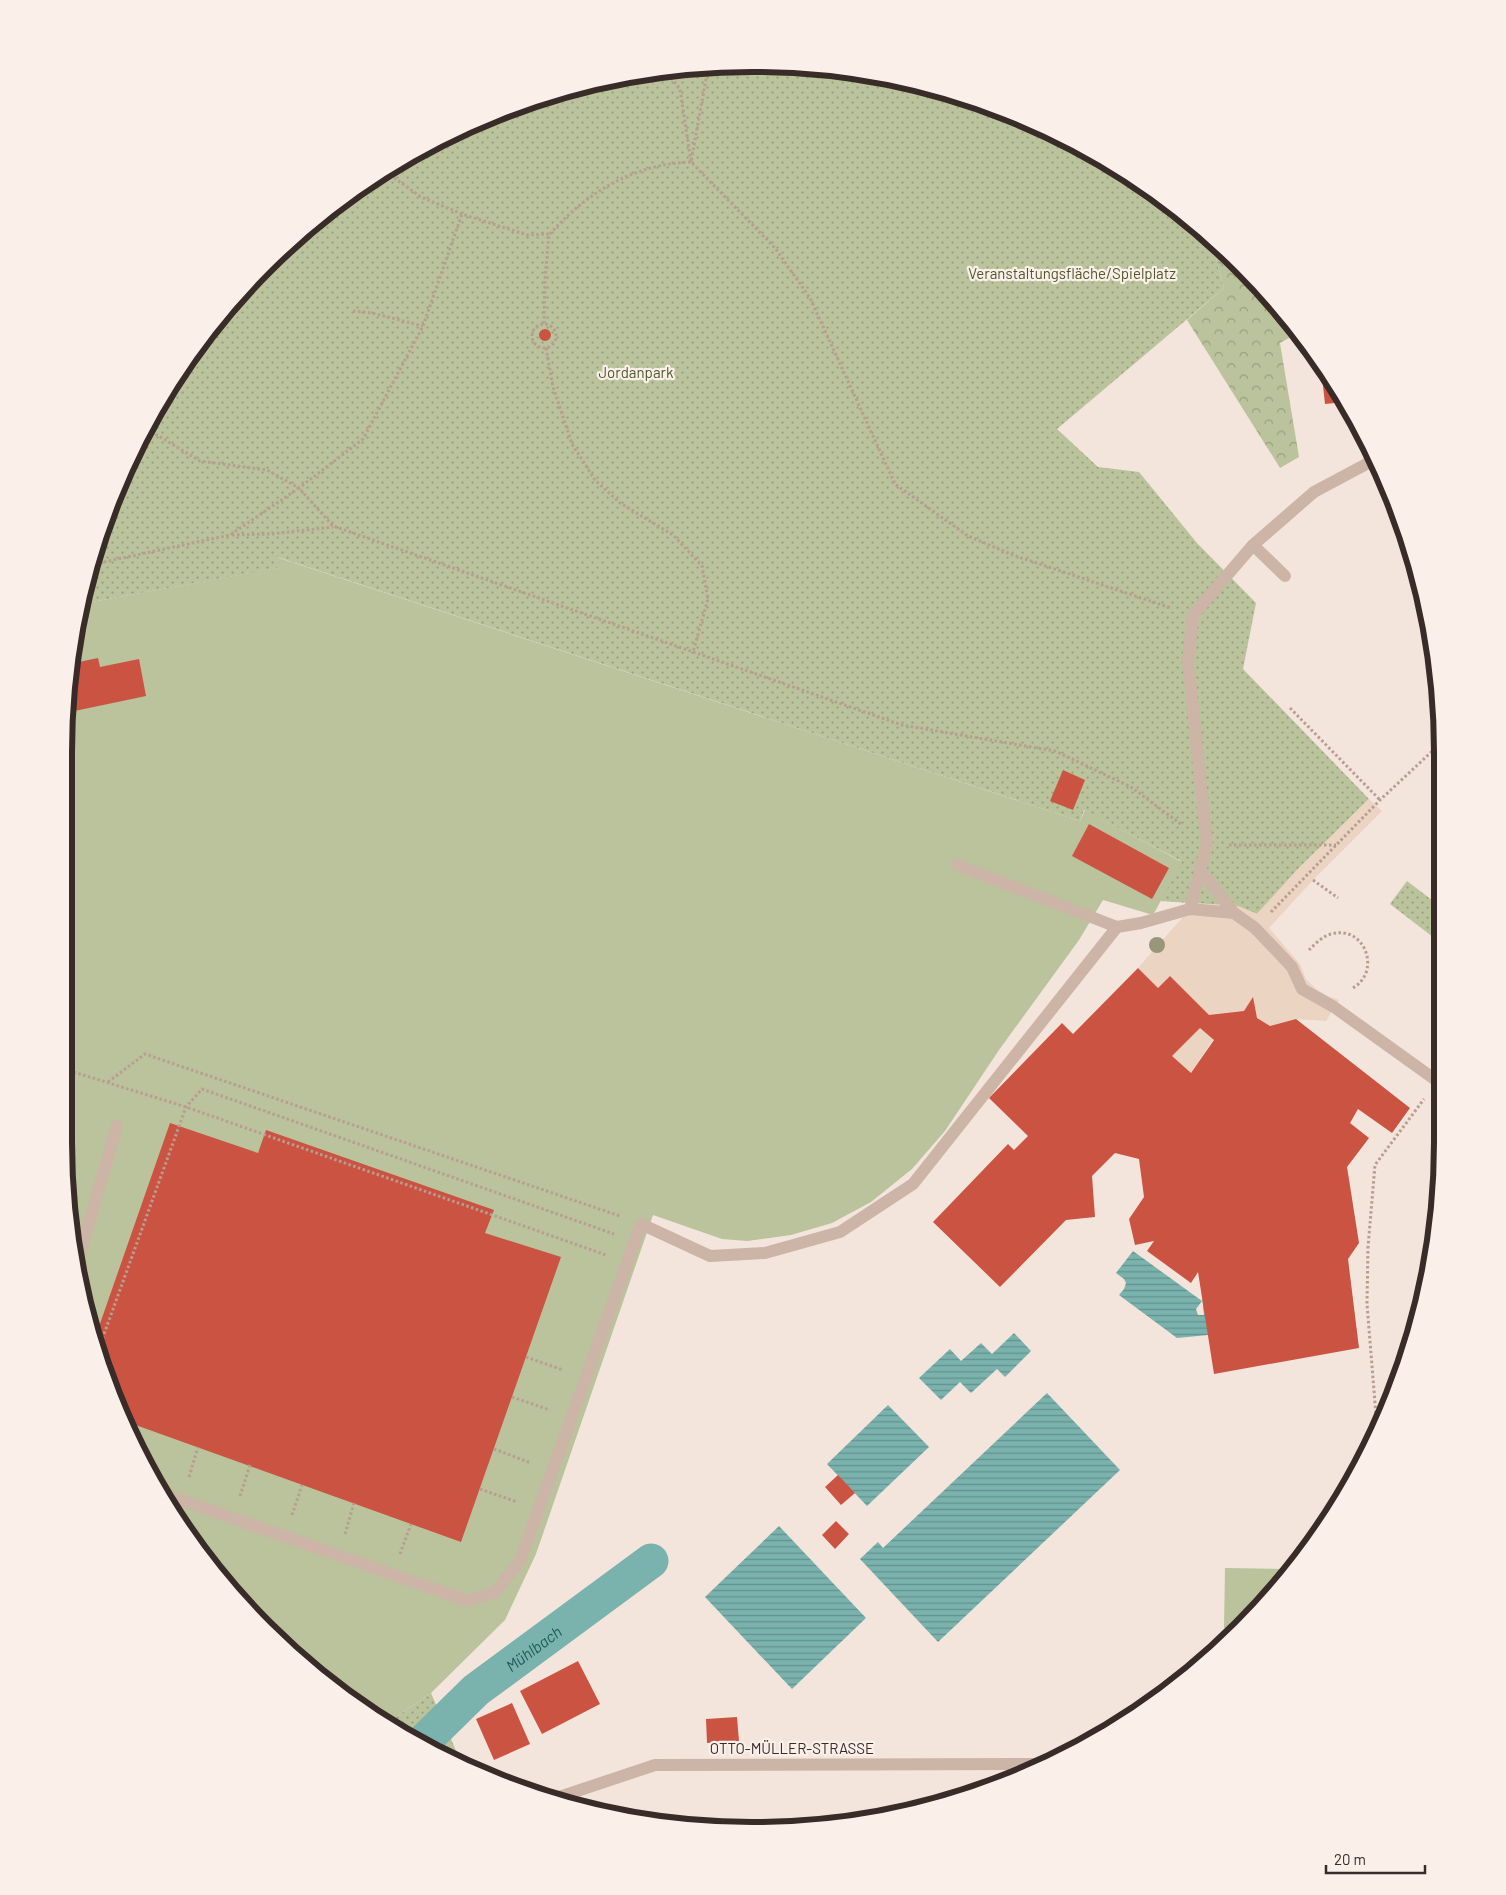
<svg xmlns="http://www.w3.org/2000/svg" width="1506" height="1895" font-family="Barlow,sans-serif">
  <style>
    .grass { fill: url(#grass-dots) }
    .forest { fill: url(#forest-crowns) }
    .pitch { fill: #bac39b }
    .plaza { fill: #ecd4c2 }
    .water { fill: url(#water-rules) }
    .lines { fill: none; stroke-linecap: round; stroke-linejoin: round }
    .canal { stroke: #7ab2ad; stroke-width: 35 }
    .building { fill: #cb5342; fill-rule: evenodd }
    .path { stroke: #b89d91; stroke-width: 3; stroke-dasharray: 2.5 2.5; stroke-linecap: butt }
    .minor { stroke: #ccb4a7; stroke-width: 12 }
    .tree { fill: #98977b }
    .labels { text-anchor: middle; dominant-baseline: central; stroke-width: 4.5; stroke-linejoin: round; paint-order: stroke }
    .park-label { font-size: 15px; fill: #4d582b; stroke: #faf0e9 }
    .street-label { font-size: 15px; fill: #382b28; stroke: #faf0e9 }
    .water-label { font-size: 16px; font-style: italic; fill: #1c5c58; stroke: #faf0e9 }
    .rim { fill: none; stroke: #382b28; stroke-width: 6 }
  </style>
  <defs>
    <pattern id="grass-dots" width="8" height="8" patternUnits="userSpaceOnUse" patternTransform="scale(1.25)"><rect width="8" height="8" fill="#bac39b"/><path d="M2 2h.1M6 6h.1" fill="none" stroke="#989f7e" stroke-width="1.8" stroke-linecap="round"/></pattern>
    <pattern id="forest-crowns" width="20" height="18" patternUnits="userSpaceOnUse" patternTransform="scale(1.25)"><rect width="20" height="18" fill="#bac39b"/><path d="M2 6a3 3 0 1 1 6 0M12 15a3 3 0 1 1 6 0" fill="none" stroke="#989f7e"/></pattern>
    <pattern id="water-rules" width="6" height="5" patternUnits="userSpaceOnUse" patternTransform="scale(1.25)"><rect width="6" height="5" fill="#7ab2ad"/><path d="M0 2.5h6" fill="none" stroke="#65918d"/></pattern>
  </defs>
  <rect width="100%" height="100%" fill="#f3e5dc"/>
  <path class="grass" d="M798 65 932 87 1058 135 1173 206 1212 243 1224 288 1057 429 1098 467 1139 472 1197 543 1256 603 1243 669 1369 799 1297 870 1257 914 1237 906 1160 901 1181 861 1084 810 1080 821 277 557 278 568 86 603 100 531 156 409 235 299 299 235 409 156 532 100 663 70Z
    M1407 881 1441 907 1442 944 1390 904Z
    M431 1693 460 1760 408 1739 387 1723Z"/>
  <path class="forest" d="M1212 243 1271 299 1296 334 1280 343 1299 457 1280 468 1187 320 1224 288Z"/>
  <path class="pitch" d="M276 557 1080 821 1085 810 1182 862 1153 915 1103 900 1079 940 999 1050 945 1131 912 1169 871 1202 832 1223 791 1235 747 1241 722 1239 653 1215 536 1554 505 1620 431 1693 387 1723 265 1629 156 1486 87 1320 64 1142 65 708 86 603 277 568Z
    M1225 1568 1293 1569 1237 1628H1224Z"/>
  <path class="plaza" d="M1369 799 1382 811 1313 880 1269 928 1300 964 1306 979 1316 989 1328 996 1339 1000 1326 1021 1296 1019 1270 1026 1257 1018 1225 1021 1191 1073 1150 1052 1198 1004 1170 976 1158 988 1138 968 1195 903 1238 906 1257 914 1297 870Z"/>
  <path class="water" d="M1133 1251 1202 1301 1196 1309 1198 1315H1204L1202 1296 1250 1283 1321 1307 1208 1335 1177 1338 1119 1295 1124 1289 1126 1283 1124 1279 1116 1273Z
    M1014 1333 1031 1351 1005 1377 997 1369 971 1393 960 1382 941 1400 919 1378 950 1349 961 1361 981 1343 992 1354Z
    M1047 1393 1120 1470 938 1642 860 1559 878 1542 883 1548Z
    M888 1405 929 1447 867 1506 827 1464Z
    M779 1526 866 1618 792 1689 705 1597Z"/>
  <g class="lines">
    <path class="canal" id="s1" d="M421 1744 476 1690 651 1561"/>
  </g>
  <path class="building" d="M539 335a6 6 0 1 1 12 0a6 6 0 1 1-12 0Z
    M1321 368 1345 402 1325 404Z
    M98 658 100 667 139 659 146 696 65 713 74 663Z
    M1063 770 1085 780 1073 810 1050 801Z
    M1089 824 1169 868 1152 899 1072 856Z
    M1138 968 1158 988 1170 976 1209 1015 1244 1011 1253 997 1257 1018 1270 1026 1296 1019 1410 1108 1392 1133 1358 1109 1350 1123 1369 1138 1347 1167 1359 1243 1348 1259 1359 1348 1214 1374 1198 1272 1191 1283 1147 1251 1154 1241 1135 1245 1129 1219 1144 1197 1139 1159 1115 1153 1092 1176 1095 1217 1066 1220 1000 1287 933 1222 1008 1144 1014 1150 1028 1136 989 1098 1062 1023 1073 1034ZM1200 1028 1214 1040 1191 1073 1172 1056Z
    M170 1123 258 1153 266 1130 494 1210 485 1233 561 1257 461 1542 130 1423 95 1338Z
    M838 1475 855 1493 841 1505 825 1487Z
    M836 1521 849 1534 835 1549 822 1535Z
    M578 1661 600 1704 542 1734 520 1691Z
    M512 1703 530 1744 494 1760 476 1719Z
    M737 1717 739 1741 707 1743 706 1719Z
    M671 1819H707V1825L671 1820Z
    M738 1820 790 1821 789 1826 753 1831 738 1829Z"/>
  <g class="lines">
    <path class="path" d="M665 70 680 89 691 162 775 248 810 298 895 484 968 536 1013 555 1171 608
      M386 172 421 197 462 214 527 235 549 234 545 279 544 324
      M550 234C587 192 634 164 691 162L708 68
      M353 311 372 313 423 326
      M532 336a12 12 0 1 1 24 0a12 12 0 1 1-24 0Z
      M546 348 553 387 572 444 595 480 620 503 673 535 702 566 708 599 693 652
      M147 429 200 461 267 470 299 488 363 439 423 326 462 214
      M232 535 271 534 333 527
      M94 563H99L230 535 299 488 333 526 902 725 1055 751 1131 787 1182 825
      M1290 708 1380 800
      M1229 845H1336
      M1313 880 1338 898
      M1271 912 1380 800 1441 743
      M1309 950C1315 944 1323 936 1331 934 1365 924 1383 973 1351 989
      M64 1069 186 1107 606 1255
      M108 1082 145 1054 620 1216
      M99 1348 186 1107 202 1089 614 1234
      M526 1357 563 1370
      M512 1397 550 1410
      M1377 1428 1367 1304 1368 1247 1375 1165 1424 1099
      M135 1436 138 1426
      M494 1449 531 1463
      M189 1477 198 1447
      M480 1489 517 1502
      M240 1496 250 1465
      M292 1515 302 1485
      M345 1534 354 1503
      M400 1554 411 1524"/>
    <path class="minor" d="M1253 545 1285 576
      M957 865 1117 927
      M1200 870 1234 913 1255 928 1292 967 1302 989 1334 1007 1437 1081 1442 1082
      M1190 909 1207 845 1188 661 1193 615 1253 545 1314 492 1372 461
      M79 1257 117 1126
      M161 1493 468 1601 495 1592 520 1561 641 1224 710 1256 765 1253 840 1232 913 1184 1117 927 1141 923 1190 909 1234 913
      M553 1799 655 1765 1036 1764"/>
  </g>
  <circle class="tree" cx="1157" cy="945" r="8"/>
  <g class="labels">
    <g class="park-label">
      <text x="1072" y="273">Veranstaltungsfläche/Spielplatz</text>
      <text x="636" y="372">Jordanpark</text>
    </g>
    <g class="street-label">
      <text x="792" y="1748">OTTO-MÜLLER-STRASSE</text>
    </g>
    <g class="water-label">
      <text stroke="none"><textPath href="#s1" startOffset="148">Mühlbach</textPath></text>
    </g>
  </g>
  <path d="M0 0H1506V1895H0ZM752 72H754A680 680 0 0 1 1434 752V1142A680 680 0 0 1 754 1822H752A680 680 0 0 1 72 1142V752A680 680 0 0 1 752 72Z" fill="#faf0e9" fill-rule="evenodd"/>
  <path class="rim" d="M752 72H754A680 680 0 0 1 1434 752V1142A680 680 0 0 1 754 1822H752A680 680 0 0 1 72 1142V752A680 680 0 0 1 752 72Z"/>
  <path d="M1326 1865v8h99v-8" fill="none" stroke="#382b28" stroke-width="2.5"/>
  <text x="1334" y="1865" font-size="15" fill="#382b28" stroke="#faf0e9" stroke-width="4" paint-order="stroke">20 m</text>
</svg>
